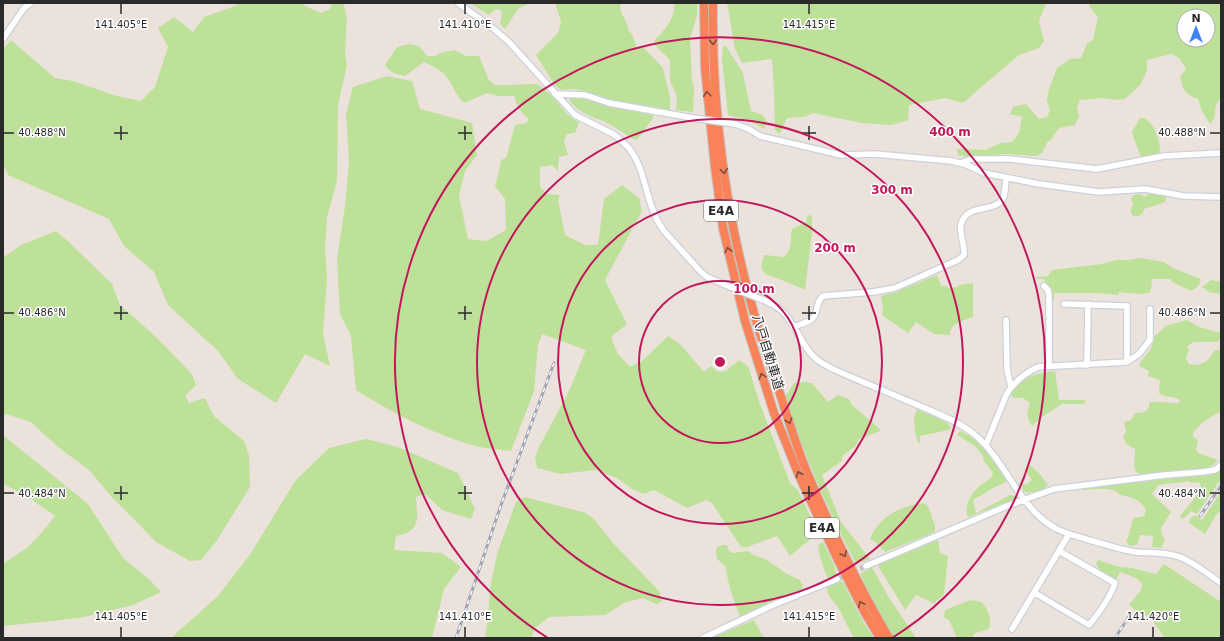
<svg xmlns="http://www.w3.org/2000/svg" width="1224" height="641" font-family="'DejaVu Sans','Noto Sans JP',sans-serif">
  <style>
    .green { fill: #bee19a; fill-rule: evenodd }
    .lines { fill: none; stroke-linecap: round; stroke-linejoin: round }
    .minor-tunnel { stroke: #c5bdb8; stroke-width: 5.5; stroke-dasharray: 5.5 3; stroke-linecap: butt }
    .minor-casing { stroke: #cad1db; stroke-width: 8 }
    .highway-casing { stroke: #c3c3c3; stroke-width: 10 }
    .minor { stroke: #fff; stroke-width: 5.5 }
    .highway { stroke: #f98259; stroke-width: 8 }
    .rail-casing { stroke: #9fa6b4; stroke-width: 3 }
    .rail { stroke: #fff; stroke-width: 1.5; stroke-dasharray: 4.5; stroke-linecap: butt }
    .minor-bridge-casing { stroke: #cad1db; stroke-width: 8; stroke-linecap: butt }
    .minor-bridge { stroke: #fff; stroke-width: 5.5 }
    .oneway { stroke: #7d4d3d }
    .ticks { fill: none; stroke: #2a2a2a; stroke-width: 1.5 }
    .ring { fill: none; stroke: #c2185b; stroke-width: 2 }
    .labels { text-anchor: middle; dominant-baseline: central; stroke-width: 3; stroke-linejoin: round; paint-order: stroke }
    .shield { fill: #fff; stroke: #6a6a6a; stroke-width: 1 }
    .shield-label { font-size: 12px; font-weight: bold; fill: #2a2a2a }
    .street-label { font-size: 13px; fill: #2a2a2a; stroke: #fff }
    .ticks-label { font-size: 10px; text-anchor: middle; fill: #2a2a2a; stroke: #fff; stroke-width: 3; stroke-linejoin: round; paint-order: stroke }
    .centre { fill: #c2185b; stroke: #fff; stroke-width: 2 }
    .ring-label { font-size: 12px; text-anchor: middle; font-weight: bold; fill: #c2185b; stroke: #fff; stroke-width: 3; stroke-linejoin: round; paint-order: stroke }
  </style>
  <rect width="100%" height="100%" fill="#ece2dc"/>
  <path class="green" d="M238 3H302L305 6 321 13 330 9 332 3H343L347 16 345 54 347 65 338 105 337 181 327 217 325 248 327 280 323 333 330 366 305 354 276 403 238 379 218 351 168 305 154 272 124 246 109 219 8 175 3 164V49L11 40 55 78 73 81 117 96 141 101 155 87 168 47 158 28 174 17 193 32 204 17 235 6Z
    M470 3H529L518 9 505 29 500 24 502 15 501 10 496 9 489 15Z
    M555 3H622L620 6 621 12 627 24 629 31 632 34 637 48H644L663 68 670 97V110L617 101 575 89 562 90 558 88 554 84 536 55 558 33 561 22Z
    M674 3H697V16L690 38 692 81 694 87 693 112 676 110 677 96 670 81V60L656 46 654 41C664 31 676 18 674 3Z
    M727 3H1046L1039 21 1044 41 1039 48 1019 55 963 103 946 98 909 105 908 120 892 125 862 123 813 113 804 117 787 118 780 134 775 130 774 92 772 59 742 63 735 49Z
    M1089 3H1221V97L1216 105 1214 119 1210 124 1202 111 1198 99C1184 94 1184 91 1180 77L1186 69 1179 58 1171 54 1147 60V70L1141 84 1125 99 1117 100 1102 98 1080 100 1077 108 1079 116 1075 125 1059 128 1050 141H1048L1042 153 1036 156 1006 154 967 157 958 155 957 149 986 150 1000 143 1012 142 1019 133 1022 117 1010 114 1013 107 1026 104 1039 119 1047 117 1050 110 1047 101 1048 92 1057 68 1070 59 1081 58 1087 43 1093 40 1098 17 1089 6ZM1184 16H1208V40H1184Z
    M409 44 419 46 427 56H435L443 52 455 50 466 56H479L489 80 495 85 537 84 550 94 569 116 579 123 575 133 567 134 564 141 568 155 559 157 558 171 552 165 540 167V187L547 194 560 195 558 200 565 235 585 245H598L604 199 622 185 639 198 642 211 605 280 627 324 611 337 618 354 630 367 642 361 668 336 679 343 704 372 711 366 718 372 726 371 739 360 748 366 760 404 790 483 798 490 818 533 790 556 777 536 747 547H741L712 503 706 500 687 508 654 490 643 494 632 489 617 478 596 470 560 474 537 468 535 458 539 447 569 391 586 350 542 334 538 345 534 391 511 451C498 449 484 449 472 445 431 433 392 413 356 390L351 336 340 314 337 259 345 206 349 161 346 114 353 87 387 76 412 81 420 109 472 123 477 155 465 171 459 196 468 239 487 241 506 230 505 199 495 186C498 177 499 169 501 160L506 158 515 125 527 123 528 118C520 112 517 106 514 96H498L487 93 464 103C455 95 452 82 444 74 438 68 431 66 424 62L405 76C396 74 390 73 385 65L397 47Z
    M723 46H726L743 73 751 111 763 115 767 122 764 129 748 120 728 115 722 59Z
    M570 97H584L609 106 653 115V118L638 139 635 140C627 135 619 130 611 125 595 116 583 117 570 101Z
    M1140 118C1153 116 1162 144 1160 155L1141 157 1133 136 1132 132Z
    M1149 193 1167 195 1165 202 1144 209 1143 213 1139 216H1133L1130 210 1133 205 1131 198 1134 195 1140 194 1145 197Z
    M808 215 812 216V233L805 290 784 281 765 274 761 267 764 255 784 257C794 247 789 240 792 229L806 222Z
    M56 231 71 244 112 284 120 305 155 336 192 374 196 385 185 396 189 403 205 398 214 416 244 441 249 455 250 487 216 542 201 560 190 561 156 542 110 495 89 470 58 447 31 422 6 414 3 415V256L4 257 21 245Z
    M1141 258 1164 262 1173 268 1201 279C1200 285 1197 288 1191 291L1172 282 1170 279H1151L1152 286 1149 293 1138 294 1119 292 1118 295 1097 293H1054V300H1052L1046 286V282L1043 279H1036V277L1048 276 1052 270 1102 264 1116 260H1128Z
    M937 275 941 286H947L948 288 958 287 959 285 973 283V317C964 320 949 324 950 335L934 334 916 322 908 333 882 315 883 310 881 296 898 291Z
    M1211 280 1221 282V294L1209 292 1202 287Z
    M1187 320 1199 327 1221 333V338L1217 342H1194L1187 346 1189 350 1186 358 1189 364C1196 366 1204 364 1209 359 1211 356 1213 352 1215 350H1221V411L1203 422 1193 433V436L1198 441 1196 450 1198 453 1218 460 1213 465 1201 470 1169 472 1143 475 1136 472 1134 466 1135 449 1126 444 1123 436 1126 432 1124 422 1131 420 1135 413 1145 412 1149 407V403C1157 400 1170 404 1179 403L1180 400C1174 396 1164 398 1159 393L1160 380 1148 376 1149 371 1139 366C1144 353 1154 353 1153 337L1161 331 1165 326Z
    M1055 371 1059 400H1085V404H1062L1042 417 1032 426C1026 417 1026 413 1030 403L1023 398H1014L1010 394C1021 377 1036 373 1055 371Z
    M805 382 812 383 828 402 838 395 849 399 852 405 879 428 880 431 859 439 856 446 842 456V461L822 475 841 522 870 559 856 564C828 510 804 455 785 397L794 383Z
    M917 409 946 422 951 427 949 430 920 436V443L919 444C914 433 912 420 917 409Z
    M960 431C980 439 993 460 1005 478L1006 482 997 486 973 500 976 513 1010 495 1015 496 1016 499 968 517C963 507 971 493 980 486 985 481 991 480 993 473L984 461 983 456 975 446 957 435Z
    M3 435 88 504 123 558 150 580 161 592 133 605 80 618 3 626V564L28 547 43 531 55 516 25 495 3 484Z
    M366 439 398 447 458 473 475 509 471 519 442 510 425 494 416 497C416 508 422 525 408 532 405 534 400 535 396 536L394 550 442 553 461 567 444 589 432 638H171L218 596 251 553 295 481 329 448Z
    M1030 465 1039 473 1048 485 1043 490 1027 493 1024 491 1020 484V482L1026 485 1032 480 1025 470Z
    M1221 472V479L1197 514 1191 511 1186 517 1181 519 1180 516 1198 494 1201 487 1199 482 1190 483V481L1158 485 1152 494 1171 512 1161 528 1162 535 1165 539 1161 548 1152 547 1153 536 1140 535 1137 545 1130 546 1126 542C1130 534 1130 525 1134 518L1144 516 1146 510C1140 499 1132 497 1120 495 1113 485 1093 490 1082 490L1083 488 1205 475Z
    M1221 492V510L1216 515 1205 534 1189 523 1190 519 1195 515 1202 520Z
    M525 497 586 513 594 519 614 544 660 592 662 601 656 604 643 598 626 602 605 615 549 617 535 628 531 638H485L488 618 490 588 497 554 516 502Z
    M924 503 928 506 935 526V532L885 552 874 541 870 539C879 516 901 506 924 503Z
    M938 540 940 553 948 556 944 595 936 601 935 604 916 595 905 610 878 566 879 564Z
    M823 542C827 550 838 569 836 577L838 581 843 582C853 601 861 621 874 638H854C848 628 844 618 839 609 834 601 826 596 827 586L830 583C825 572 819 558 818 545Z
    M723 545H727L729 551 733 553 748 551 754 555 767 560 787 574 800 580 803 586 802 590 764 605 740 617 730 589 725 566 717 559 716 552 717 547Z
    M1098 560 1120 567 1132 568 1156 574 1164 564 1221 602V638H1165L1148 615 1144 617 1129 605 1141 590 1142 584 1136 578 1120 572 1116 580 1100 571 1096 564Z
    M872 567 888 596 916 638H894L869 593 860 574Z
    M970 600 982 602C988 610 992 619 989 629L975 633 972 638H957L949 620 944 617 945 610Z
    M754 620 762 635 767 638H711Z"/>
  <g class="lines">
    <path class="minor-tunnel" d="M837 579 866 566"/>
    <g class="minor-casing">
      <path id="minor" d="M458 3 495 30 509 42 575 115 615 135 629 148 636 159 641 171 651 205 657 220 664 231 701 272 707 277 728 286
        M3 39 24 8 31 3
        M555 94 585 95 609 103 693 118
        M735 124 749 129 760 136 841 155 875 154 952 161 967 165 984 173 1039 184 1099 192 1145 189 1184 196 1221 197
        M960 163 972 159H1010L1097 169 1164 156 1221 153
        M1044 286 1048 290 1049 295V367
        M758 298C766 301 775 305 782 311 798 326 802 351 822 363 835 371 849 376 863 382 884 391 906 400 927 409 943 416 961 423 975 435 1006 461 1019 508 1055 528 1065 534 1078 536 1089 540 1104 544 1120 550 1136 552 1150 553 1166 552 1180 557 1195 563 1208 574 1221 583
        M1064 304 1127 306V362
        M1006 320 1007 369 1011 387
        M793 327C799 325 807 323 812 319 819 313 815 302 823 296L873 292 895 288 958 260 964 255C965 245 959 234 961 224 967 204 991 212 1000 202 1006 197 1005 186 1006 178
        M1087 365 1088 304
        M986 445 1007 393C1015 381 1025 373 1038 367L1127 362 1139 354 1150 340V309
        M866 566 1007 506 1054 489 1165 475 1202 472 1215 470 1221 465
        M1035 593 1089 625C1099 613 1110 598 1115 583L1059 551
        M1012 629 1069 534
        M703 638 773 605 837 579"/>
    </g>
    <g class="highway-casing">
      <path id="highway" d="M704 3 705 68 715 167 723 228 745 321 774 413 798 473 838 560 865 613 880 638
        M713 3C711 106 726 218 755 317 761 338 768 358 775 378 785 409 794 440 806 470 830 527 857 584 889 638"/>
    </g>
    <use href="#minor" class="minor"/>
    <use href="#highway" class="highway"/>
    <g class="rail-casing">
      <path id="rail" d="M1200 516 1221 486
        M456 638 501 505 554 363
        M1115 638 1130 615"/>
    </g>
    <use href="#rail" class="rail"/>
    <g class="minor-bridge-casing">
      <path id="minor-bridge" d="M693 118 735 124
        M728 286 758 298"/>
    </g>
    <use href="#minor-bridge" class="minor-bridge"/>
  </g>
  <defs><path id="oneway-chevron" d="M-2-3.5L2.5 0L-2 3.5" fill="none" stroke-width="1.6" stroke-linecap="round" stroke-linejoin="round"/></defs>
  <g class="oneway">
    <use href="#oneway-chevron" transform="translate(713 42) rotate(88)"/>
    <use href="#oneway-chevron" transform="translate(707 94) rotate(-95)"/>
    <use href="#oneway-chevron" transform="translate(724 171) rotate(81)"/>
    <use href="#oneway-chevron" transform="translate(728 250) rotate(-103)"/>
    <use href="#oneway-chevron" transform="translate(762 376) rotate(-108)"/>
    <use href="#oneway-chevron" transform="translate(789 421) rotate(71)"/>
    <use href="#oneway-chevron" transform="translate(799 474) rotate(-113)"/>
    <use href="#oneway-chevron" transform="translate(844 554) rotate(64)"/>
    <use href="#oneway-chevron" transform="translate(861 604) rotate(-117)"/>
  </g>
  <path class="ticks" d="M121 4V14M465 4V14M809 4V14M121 126V140M465 126V140M809 126V140M4 133H14M114 133H128M458 133H472M802 133H816M1210 133H1220M121 306V320M465 306V320M809 306V320M4 313H14M114 313H128M458 313H472M802 313H816M1210 313H1220M121 486V500M465 486V500M809 486V500M4 493H14M114 493H128M458 493H472M802 493H816M1210 493H1220M121 627V637M465 627V637M809 627V637M1153 627V637"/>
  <g class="ring">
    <circle cx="720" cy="362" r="81"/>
    <circle cx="720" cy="362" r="162"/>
    <circle cx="720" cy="362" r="243"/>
    <path d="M548 638A325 325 0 1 1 892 638"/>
  </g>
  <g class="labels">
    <g class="shield">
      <rect x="704" y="201" width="34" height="20" rx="3"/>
      <rect x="805" y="518" width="34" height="20" rx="3"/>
    </g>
    <g class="shield-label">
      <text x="721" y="211">E4A</text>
      <text x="822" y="528">E4A</text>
    </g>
    <g class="street-label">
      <text transform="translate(768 352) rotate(73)">八戸自動車道</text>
    </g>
  </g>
  <g class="ticks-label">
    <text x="121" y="28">141.405°E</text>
    <text x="465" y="28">141.410°E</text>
    <text x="809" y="28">141.415°E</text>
    <text x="42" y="136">40.488°N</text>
    <text x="1182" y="136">40.488°N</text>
    <text x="42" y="316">40.486°N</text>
    <text x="1182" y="316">40.486°N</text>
    <text x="42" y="497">40.484°N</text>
    <text x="1182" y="497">40.484°N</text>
    <text x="121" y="620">141.405°E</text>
    <text x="465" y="620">141.410°E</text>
    <text x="809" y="620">141.415°E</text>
    <text x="1153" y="620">141.420°E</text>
  </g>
  <circle cx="720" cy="362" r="6" class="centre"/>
  <g class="ring-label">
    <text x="950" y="136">400 m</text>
    <text x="892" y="194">300 m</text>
    <text x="835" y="252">200 m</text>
    <text x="754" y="293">100 m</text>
  </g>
  <rect width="1224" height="641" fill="none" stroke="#2a2a2a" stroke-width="8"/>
  <g transform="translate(1196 28)"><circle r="19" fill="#ffffff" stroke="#aaaaaa"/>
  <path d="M0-3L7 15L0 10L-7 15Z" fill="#4081f4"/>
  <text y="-6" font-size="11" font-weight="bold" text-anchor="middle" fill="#2a2a2a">N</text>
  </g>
</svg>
